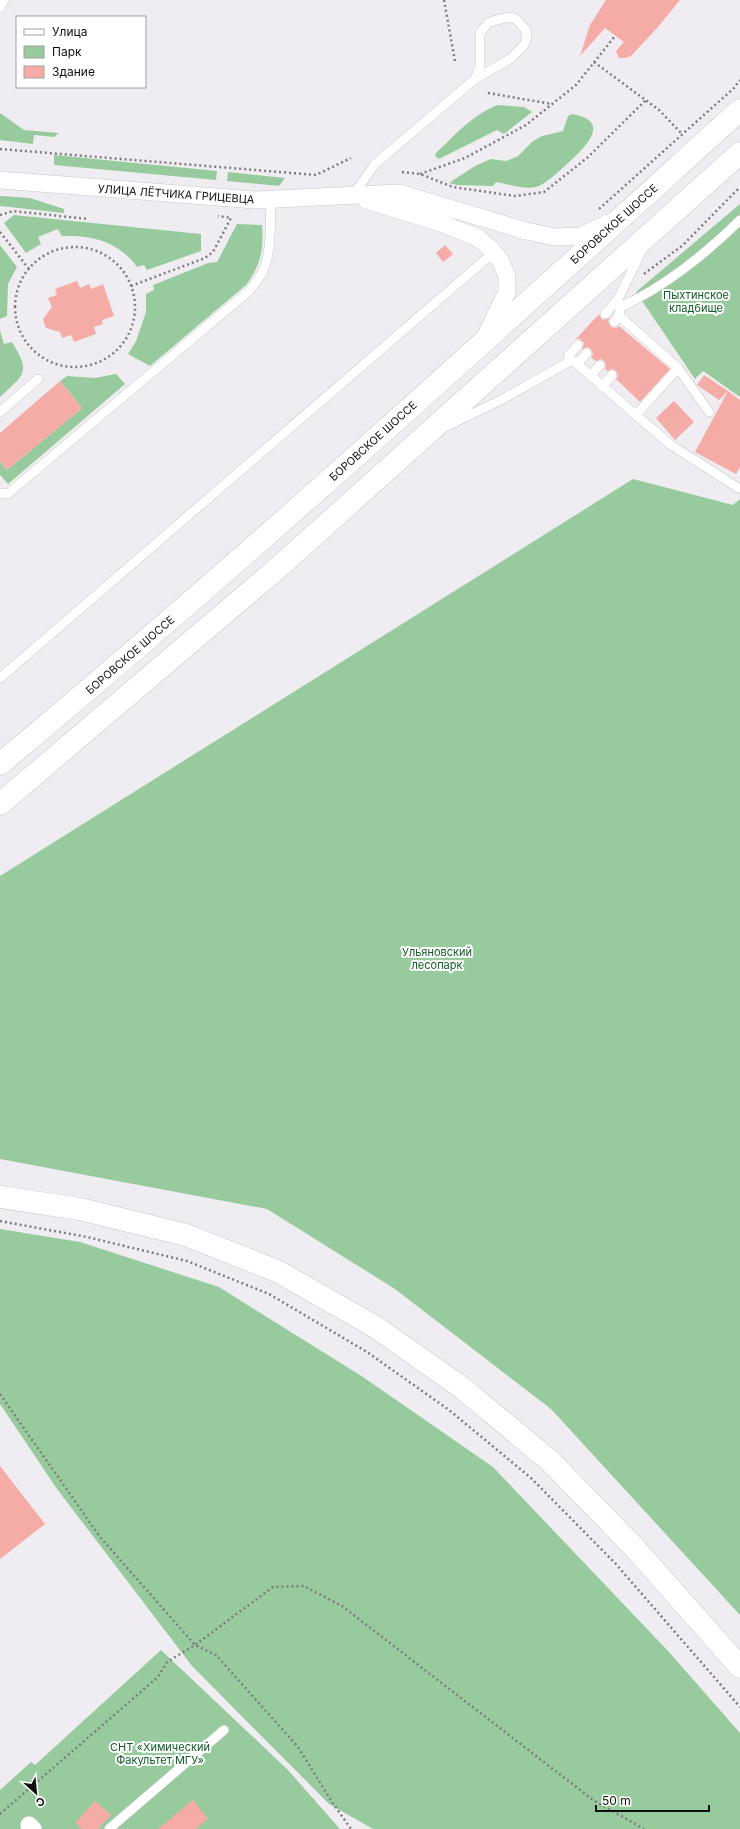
<svg xmlns="http://www.w3.org/2000/svg" width="740" height="1829" font-family="Inter,sans-serif">
  <style>
    .green { fill: #97cb9e }
    .building { fill: #f5aba6 }
    .lines { fill: none; stroke-linecap: round; stroke-linejoin: round }
    .lane-casing { stroke: #c8c6c9; stroke-width: 10 }
    .street-casing { stroke: #c8c6c9; stroke-width: 18 }
    .secondary-casing { stroke: #c8c6c9; stroke-width: 23 }
    .primary-casing { stroke: #c8c6c9; stroke-width: 23 }
    .path { stroke: #7f7d80; stroke-width: 2.5; stroke-dasharray: 2 3; stroke-linecap: butt }
    .lane { stroke: #fff; stroke-width: 9 }
    .street { stroke: #fff; stroke-width: 17 }
    .secondary { stroke: #fff; stroke-width: 22 }
    .primary { stroke: #fff; stroke-width: 22 }
    .labels { text-anchor: middle; dominant-baseline: central; stroke-width: 4; stroke-linejoin: round; paint-order: stroke }
    .street-label { font-size: 11px; fill: #100f10; stroke: #fff }
    .park-label { font-size: 11px; fill: #0f5c26; stroke: #fff }
  </style>
  <rect width="100%" height="100%" fill="#efedf1"/>
  <path class="green" d="M498 105 524 107 532 112 504 134 497 130 439 159 435 156 436 153C455 135 473 114 498 105Z
    M0 113 24 130 59 133 54 137 34 135 33 144 0 140Z
    M572 114C615 121 582 150 566 165 558 172 549 181 539 186 527 191 509 184 496 182L493 186 457 185 449 183 475 166 491 159 506 161 518 156 532 142 542 136 563 131 568 116Z
    M54 155 217 171 216 180 54 165Z
    M228 172 285 178 279 186 227 181Z
    M0 196 30 198 64 209V213L0 206Z
    M740 204V397L703 371 695 379 636 292Z
    M14 215 201 234V251L147 270 144 265 137 267C118 241 92 235 62 236L58 229 38 237 41 244 26 253 4 223Z
    M237 224 262 225C264 250 261 264 246 285L150 366 128 354 136 341 146 312V294L154 290 153 285 208 263 217 262Z
    M0 245 17 267 8 284 7 316 0 319Z
    M0 330 4 344 12 342C31 373 25 374 0 397Z
    M116 374 125 384 8 484 0 475V461L7 470 82 408 60 381 67 376 95 378Z
    M633 479 733 505 740 499V1615L551 1409 395 1289 267 1209 0 1159V876Z
    M0 1229 80 1242 219 1287 363 1377 493 1467 669 1652 740 1733V1829H373L329 1804 192 1666 57 1489 0 1404Z
    M161 1650 288 1770 340 1829H0V1790L31 1762 35 1765Z"/>
  <path class="building" d="M606 0H680L658 27 631 56 626 58H619L616 51 624 42 605 28 580 56 590 25Z
    M445 245 453 254 443 262 436 253Z
    M77 281 80 288 89 284 91 289 103 284 114 316 102 320 103 324 94 327 96 334 74 342 71 335 62 338 60 332 46 328 43 319 52 307 48 298 57 295 55 289Z
    M599 314 601 318 603 320 610 318 608 321 611 327 616 328 619 326 670 369 640 402 616 379 618 376 616 371 613 369 607 371 605 369 606 366 604 361 601 359 596 361 591 357 593 354 591 349 588 347 582 349 584 343 580 339H576Z
    M704 375 728 391 719 400 697 385Z
    M60 381 82 408 7 470 0 461V433Z
    M728 391 740 400V467L736 474 695 452Z
    M674 401 694 422 675 440 656 418Z
    M0 1466 45 1524 0 1559Z
    M193 1800 208 1819 196 1829H158Z
    M95 1801 111 1815 98 1829H82L75 1823Z"/>
  <g class="lines">
    <g class="lane-casing">
      <path id="lane" d="M0 8 4 0
        M353 195 375 164 475 79 510 59 524 45 527 37 526 30 516 19 511 17 496 20 488 23 480 33V66L475 79
        M620 307C662 289 708 252 740 220
        M605 314 618 299
        M614 322C621 314 621 309 618 299L642 250
        M578 345 568 356 636 415 678 368 619 316
        M577 364 587 353
        M678 368 709 412
        M590 376 600 365
        M602 387 612 375
        M0 412 38 379
        M636 415 671 445 740 489
        M449 425 503 399 572 360
        M0 493 8 494 11 491 249 291C254 284 261 277 264 268 272 250 270 220 271 200
        M0 678 494 252
        M109 1829 224 1730"/>
    </g>
    <g class="street-casing">
      <path id="street" d="M0 180 255 200 399 193 526 231 555 237 581 236 608 223
        M366 200 441 223 478 238 491 249 500 260 507 276V292L485 337
        M29 1825 33 1829"/>
    </g>
    <g class="secondary-casing">
      <path id="secondary" d="M0 1197 80 1209 186 1235 277 1271 374 1326 461 1387 550 1461 632 1545 740 1667"/>
    </g>
    <g class="primary-casing">
      <path id="primary" d="M0 764C253 553 496 331 740 110
        M0 804 280 566 740 153"/>
    </g>
    <path class="path" d="M444 0 455 61
      M594 62 659 110 682 134
      M488 93 552 104
      M0 149 316 175 351 158
      M402 172 420 174 453 187 515 196 544 192 587 158 646 100
      M420 174 465 158 526 125 576 85 615 36
      M599 209 734 88 740 80
      M0 215 13 211 88 219
      M0 232 29 269
      M15 307a60 60 0 1 1 120 0a60 60 0 1 1-120 0Z
      M644 274 683 245 740 187
      M131 286 205 258 213 252 231 218 218 216
      M0 1221 87 1237 187 1261 269 1294 367 1352 449 1410 531 1478 615 1563 740 1707
      M0 1394 100 1537 195 1645 216 1655 298 1747 332 1802 351 1829
      M0 1814 158 1677 167 1662 195 1645 273 1587 304 1586 342 1606 593 1800 644 1829"/>
    <use href="#lane" class="lane"/>
    <use href="#street" class="street"/>
    <use href="#secondary" class="secondary"/>
    <use href="#primary" class="primary"/>
  </g>
  <g class="labels">
    <g class="street-label">
      <text transform="translate(176 194) rotate(4)">УЛИЦА ЛЁТЧИКА ГРИЦЕВЦА</text>
      <text transform="translate(614 224) rotate(-42)">БОРОВСКОЕ ШОССЕ</text>
      <text transform="translate(373 441) rotate(-42)">БОРОВСКОЕ ШОССЕ</text>
      <text transform="translate(130 655) rotate(-41)">БОРОВСКОЕ ШОССЕ</text>
    </g>
    <g class="park-label">
      <text x="696" y="295">Пыхтинское<tspan x="696" dy="13">кладбище</tspan></text>
      <text x="437" y="952">Ульяновский<tspan x="437" dy="13">лесопарк</tspan></text>
      <text x="160" y="1747">СНТ «Химический<tspan x="160" dy="13">Факультет МГУ»</tspan></text>
    </g>
  </g>
  <rect x="16" y="16" width="130" height="72" fill="#ffffff" stroke="#9f9f9f"/>
  <rect x="24" y="29" width="20" height="6" fill="#ffffff" stroke="#9f9f9f"/>
  <text x="52" y="36" font-size="12" fill="#100f10">Улица</text>
  <rect x="24" y="46" width="20" height="12" fill="#97cb9e" stroke="#9f9f9f"/>
  <text x="52" y="56" font-size="12" fill="#100f10">Парк</text>
  <rect x="24" y="66" width="20" height="12" fill="#f5aba6" stroke="#9f9f9f"/>
  <text x="52" y="76" font-size="12" fill="#100f10">Здание</text>
  <g transform="translate(36 1793) rotate(153)" stroke="#ffffff" stroke-width="3" paint-order="stroke">
  <path d="M0-3L7 15L0 10L-7 15Z" fill="#100f10"/>
  <text y="-6" font-size="11" font-weight="bold" text-anchor="middle" fill="#100f10">С</text>
  </g>
  <path d="M596 1805v6h113v-6" fill="none" stroke="#100f10" stroke-width="2"/>
  <text x="602" y="1805" font-size="12" fill="#100f10" stroke="#ffffff" stroke-width="3" paint-order="stroke">50 m</text>
</svg>
